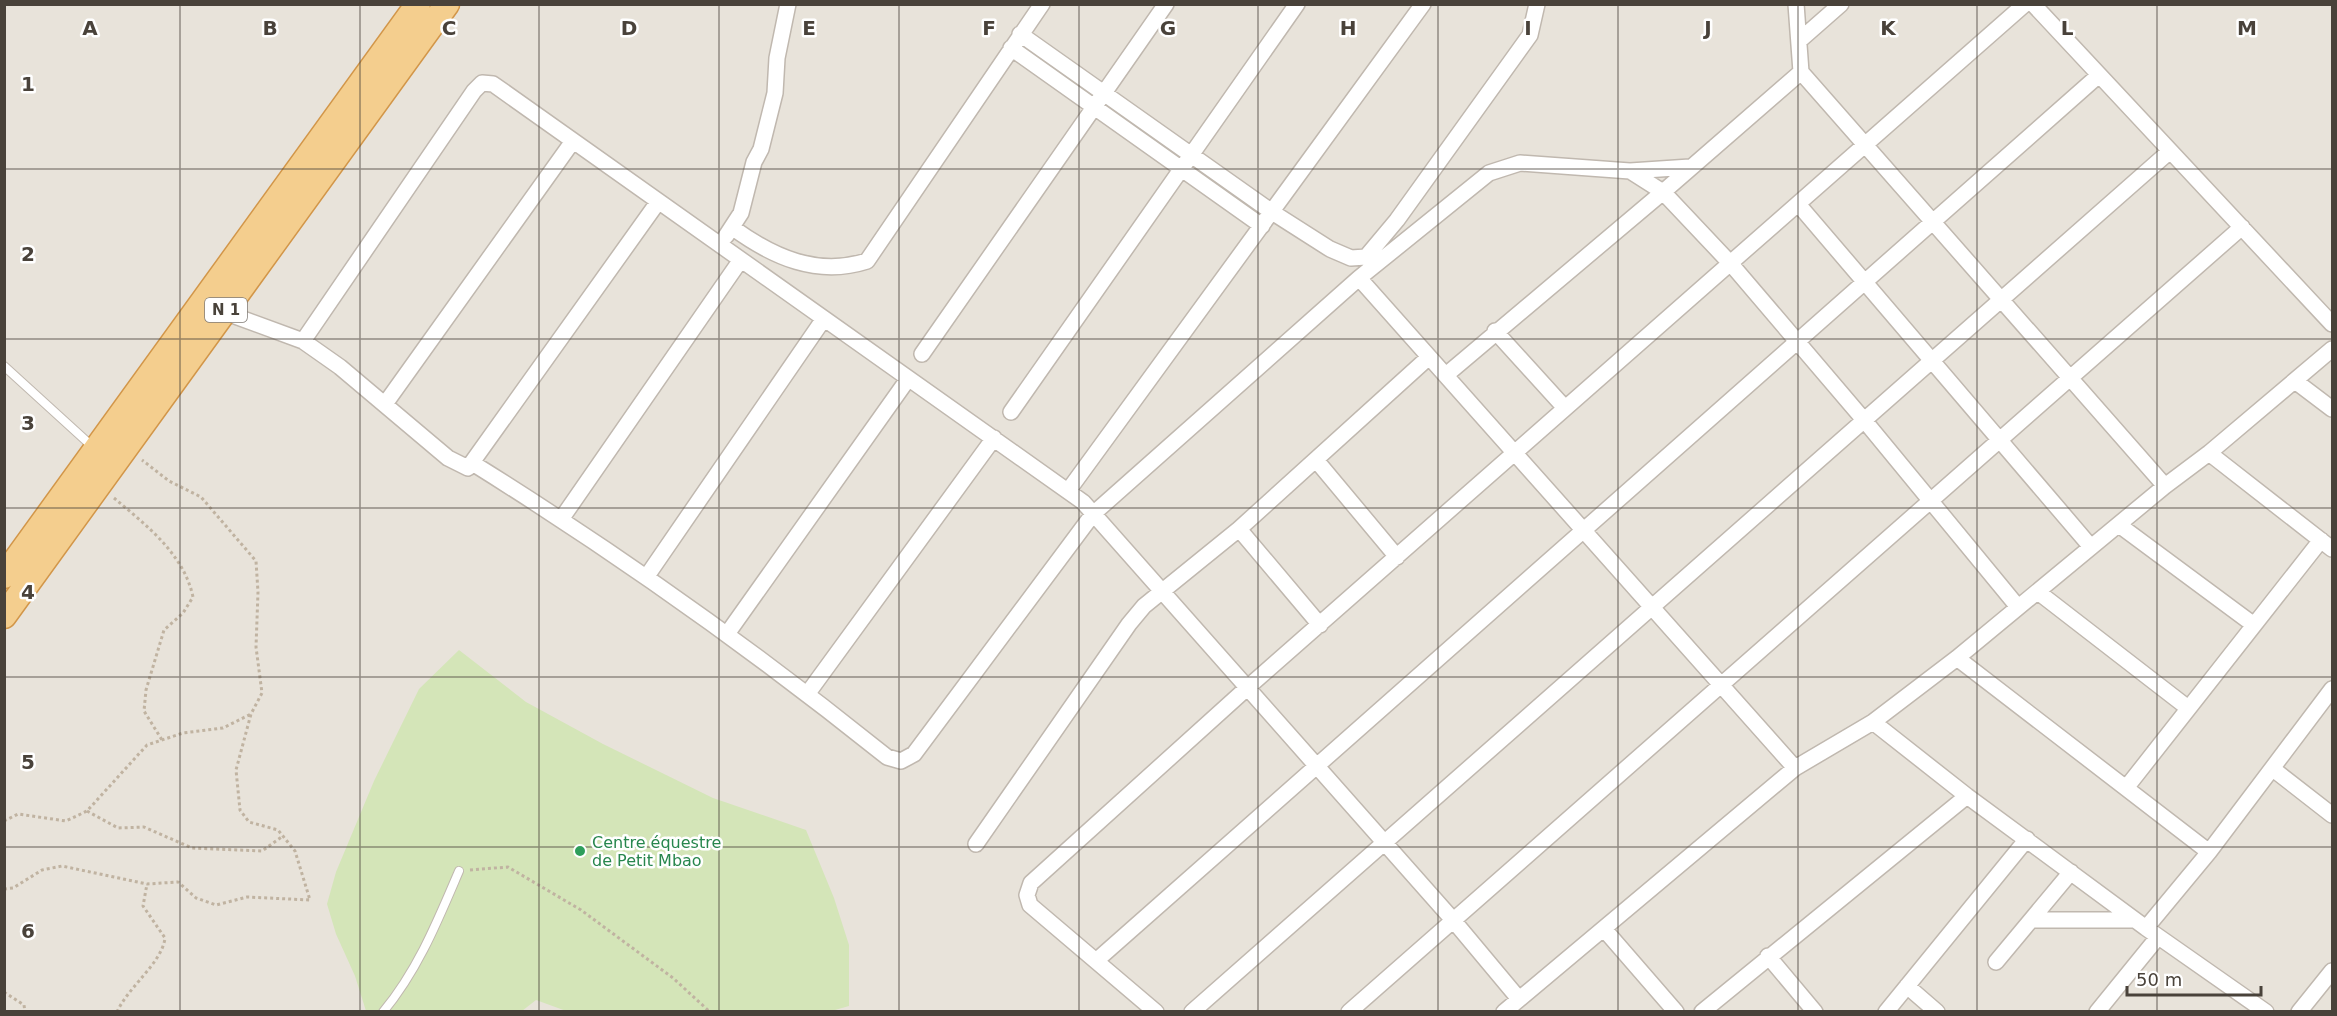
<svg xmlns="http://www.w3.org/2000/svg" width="2337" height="1016" font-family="'DejaVu Sans',sans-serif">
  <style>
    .residential { fill: #e8e3da }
    .green { fill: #d4e5b8 }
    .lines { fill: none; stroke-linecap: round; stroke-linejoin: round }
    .service-casing { stroke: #c0b8af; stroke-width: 10 }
    .minor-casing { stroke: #c0b8af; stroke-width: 18 }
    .trunk-casing { stroke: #d29649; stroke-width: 27 }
    .path { stroke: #c0b3a1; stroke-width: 3; stroke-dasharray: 3 3; stroke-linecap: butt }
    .service { stroke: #fff; stroke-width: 8 }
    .minor { stroke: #fff; stroke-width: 15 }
    .trunk { stroke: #f4ce8e; stroke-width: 24 }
    .grid { fill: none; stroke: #49423a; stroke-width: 1.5; stroke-opacity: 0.55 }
    .leisure-dot { fill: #2e9e5b; stroke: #fff; stroke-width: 2 }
    .labels { text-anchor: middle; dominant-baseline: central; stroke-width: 5; stroke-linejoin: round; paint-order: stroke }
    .shield { fill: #fff; stroke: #807b75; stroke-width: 1.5 }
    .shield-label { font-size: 15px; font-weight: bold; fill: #49423a }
    .leisure-label { font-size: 16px; fill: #27864d; stroke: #fff; text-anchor: start }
    .grid-label { font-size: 20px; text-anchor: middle; font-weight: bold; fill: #49423a; stroke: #fff; stroke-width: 5; stroke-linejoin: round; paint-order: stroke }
  </style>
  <rect width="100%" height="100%" fill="#f5f1ec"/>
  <path class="residential" d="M5 5H2332V1011H5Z"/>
  <path class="green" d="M459 650 526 702 603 744 713 798 806 830 834 898 849 945V1006L828 1012H569L536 1000 522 1011H366L355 976 336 934 327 904 336 872 374 781 419 689Z"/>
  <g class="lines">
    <g class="service-casing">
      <path id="service" d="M4 366 94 448
        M383 1012C418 970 438 920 459 871"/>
    </g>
    <g class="minor-casing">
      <path id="minor" d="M2033 4 2332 324
        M1020 34 1272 212 1330 249 1351 258 1366 257 1397 220 1530 35 1537 4
        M1800 40 1841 4
        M1011 48 1262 226
        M1801 72 2165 486
        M1630 171 1690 167
        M1798 204 2091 547
        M733 228C773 257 817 277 867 261L1042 4
        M726 236 741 213 754 162 761 149 775 93 777 58 788 4
        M1359 278 1795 768
        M224 312 303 341 340 367 448 458 468 468 658 202
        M1495 331 1565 408
        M303 341 474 91 482 83 493 84 1083 502 1453 920 1519 999
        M922 354 1166 4
        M1446 375 1663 192 1801 72 1796 4
        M2295 381 2332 409
        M385 404 573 141
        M1011 412 1297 4
        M2209 453 2332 549
        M1316 460 1397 557
        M474 464C618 554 755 651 887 757L901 761 914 754 1093 514 1359 278 1489 173 1520 163 1630 171 1663 192 1731 264 1864 420 2018 607
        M1068 491 1423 4
        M562 518 740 261
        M2119 525 2254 625
        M1239 529 1320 625
        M647 576 823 320
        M2038 592 2188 708
        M727 634 908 379
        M1957 658 2209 852
        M808 693 994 438
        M1873 722 1967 796 2146 928 2266 1012
        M2273 769 2332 815
        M2126 788 2321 540
        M976 844 1129 624 1144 606 1239 529 1429 357
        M2031 920H2135
        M2146 928 2209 852 2332 689
        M1604 929 1676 1012
        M1768 956 1815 1012
        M1097 960 2099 75
        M1996 962 2071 872
        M1907 986 1937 1012
        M1156 1012 1030 905 1027 895 1031 883 1247 688 2025 4
        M1192 1012 2170 151
        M1349 1012 2242 227
        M1504 1012 1795 768 1873 722 1957 658 2165 486 2209 453 2332 349
        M1702 1012 1967 796
        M1886 1012 2027 839
        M2097 1012 2158 937
        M2299 1012 2332 971"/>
    </g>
    <g class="trunk-casing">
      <path id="trunk" d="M4 576 418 4
        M4 616 447 4"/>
    </g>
    <path class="path" d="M114 498C146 525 184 554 193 597L183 613 164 630 146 690 144 711 162 740
      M87 811 118 828 144 827 192 848 262 851 283 836
      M4 821 18 814 66 821 87 811 147 745 183 733 223 728 251 714
      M470 870 508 867 581 910 673 978 710 1012
      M4 889 13 888 42 870 62 866 147 884 178 882 196 898 216 905 247 897 310 900 295 851 278 830 249 822 240 810 236 770 251 714 262 693 256 647 258 592 256 561 201 497 169 481 142 460
      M4 992 24 1005 25 1012
      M117 1012C128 987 162 963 165 938L143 906 147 884"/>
    <use href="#service" class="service"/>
    <use href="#minor" class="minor"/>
    <use href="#trunk" class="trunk"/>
  </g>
  <path class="grid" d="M180 4V1012M360 4V1012M539 4V1012M719 4V1012M899 4V1012M1079 4V1012M1258 4V1012M1438 4V1012M1618 4V1012M1798 4V1012M1977 4V1012M2157 4V1012M4 169H2332M4 339H2332M4 508H2332M4 677H2332M4 847H2332"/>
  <circle class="leisure-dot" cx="580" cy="851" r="6"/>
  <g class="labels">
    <rect class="shield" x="205" y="298" width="42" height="24" rx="4.5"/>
    <g class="shield-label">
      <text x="226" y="310">N 1</text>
    </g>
    <g class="leisure-label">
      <text x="592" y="842">Centre équestre<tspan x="592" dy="18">de Petit Mbao</tspan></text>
    </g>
  </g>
  <g class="grid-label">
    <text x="90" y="35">A</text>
    <text x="270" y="35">B</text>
    <text x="449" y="35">C</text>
    <text x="629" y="35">D</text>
    <text x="809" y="35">E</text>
    <text x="989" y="35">F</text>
    <text x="1168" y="35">G</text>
    <text x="1348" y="35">H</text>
    <text x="1528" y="35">I</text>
    <text x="1708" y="35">J</text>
    <text x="1888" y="35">K</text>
    <text x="2067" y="35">L</text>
    <text x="2247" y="35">M</text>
    <text x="28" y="91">1</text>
    <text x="28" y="261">2</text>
    <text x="28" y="430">3</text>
    <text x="28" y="599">4</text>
    <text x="28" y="769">5</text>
    <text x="28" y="938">6</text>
  </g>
  <rect width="2337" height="1016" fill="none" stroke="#49423a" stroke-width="12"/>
  <path d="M2127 986v9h134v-9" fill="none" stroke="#49423a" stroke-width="3"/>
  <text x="2136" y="986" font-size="18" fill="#49423a" stroke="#ffffff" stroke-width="4.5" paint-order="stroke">50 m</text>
</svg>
